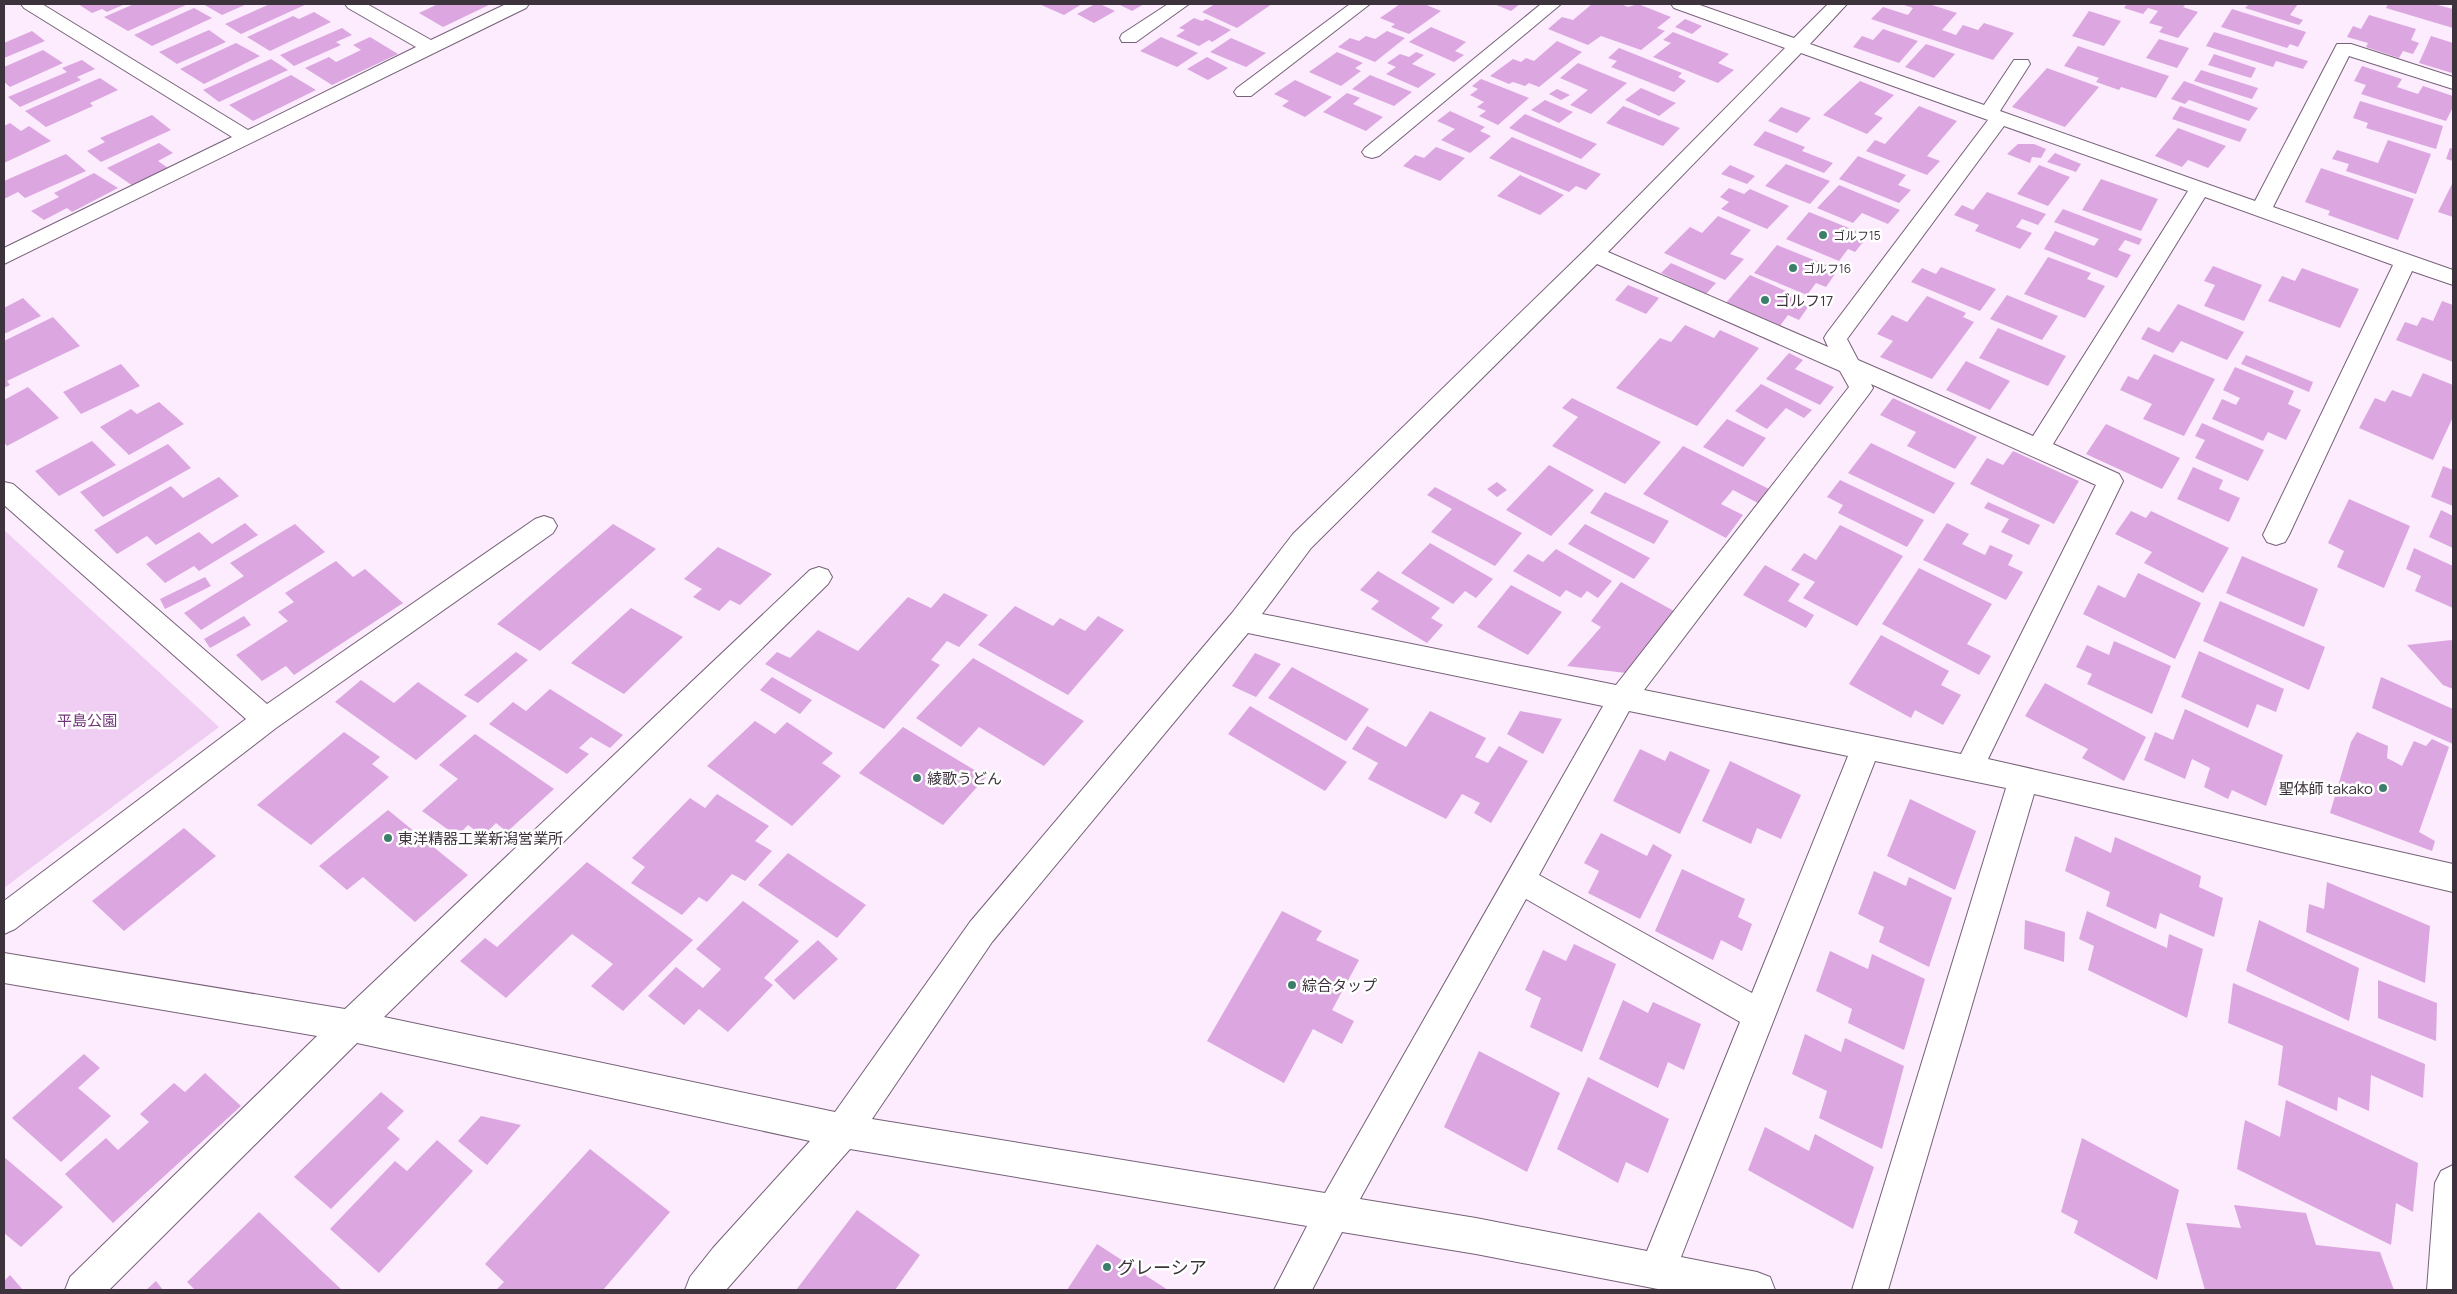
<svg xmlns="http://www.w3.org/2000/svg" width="2457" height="1294" font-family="Manrope,'Noto Sans JP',sans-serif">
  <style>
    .green { fill: #f0cdf3 }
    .building { fill: #dca6e0 }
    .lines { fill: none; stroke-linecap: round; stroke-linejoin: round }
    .minor-casing { stroke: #766178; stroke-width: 2 }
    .minor { fill: #fff; fill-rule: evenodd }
    .poi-dot { fill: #3c7d6c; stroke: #fff; stroke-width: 2 }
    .labels { text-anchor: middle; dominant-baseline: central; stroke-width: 5; stroke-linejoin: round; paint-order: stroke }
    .far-poi-label { font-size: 12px; fill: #3d333d; stroke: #fff; text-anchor: start }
    .poi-label { font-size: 15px; fill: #3d333d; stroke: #fff; text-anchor: start }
    .park-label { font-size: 15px; fill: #723378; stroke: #fff }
    .near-poi-label { font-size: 18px; fill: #3d333d; stroke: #fff; text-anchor: start }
  </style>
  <rect width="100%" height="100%" fill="#fcecfd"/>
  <path class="green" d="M4 530 219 727 4 888Z"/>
  <path class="building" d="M78 4H125L107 12 102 9 92 13Z
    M134 4H188L128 31 104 17Z
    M203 4H247L222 15Z
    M270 4H307L241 34 225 24Z
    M438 4H491L443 27 419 13Z
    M1039 4H1082L1064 15Z
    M1095 4H1100L1115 11 1094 23 1077 14Z
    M1118 4H1144L1132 11Z
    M1215 4H1272L1237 28 1202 12Z
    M1400 4H1424L1441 11 1409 34 1391 27 1395 24 1380 18Z
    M1494 4H1520L1511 11Z
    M1592 4H1621L1628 7 1638 4 1671 17 1657 28 1665 31 1641 50 1601 36 1588 45 1548 29 1562 17 1573 20Z
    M1901 4H1929L1957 13 1942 30 1956 35 1963 25 1978 30 1984 23 2014 33 1993 60 1871 19 1883 7 1908 15 1913 8Z
    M2127 4H2186L2183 7 2198 12 2178 38 2159 32 2163 27 2149 23 2158 11 2148 8 2143 14 2124 8Z
    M2249 4H2298L2290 15 2303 20 2299 25 2245 8Z
    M2388 4H2434L2453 9V28L2386 8Z
    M194 8 212 18 152 46 134 35Z
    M2232 9 2306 32 2298 47 2290 44 2287 48 2221 27Z
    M2089 11 2121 21 2104 46 2072 36Z
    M314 12 331 22 270 51 247 37 293 16 299 19Z
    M2369 15 2416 29 2411 40 2419 43 2413 54 2403 51 2399 58 2366 47 2368 43 2347 37 2353 26 2361 29Z
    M1194 18 1202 21 1206 19 1231 30 1212 42 1209 40 1199 46 1176 36 1185 30 1179 28Z
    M1685 19 1702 26 1692 34 1675 27Z
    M1431 27 1466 42 1455 51 1464 55 1454 62 1409 42Z
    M342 28 352 35 336 42 341 45 294 66 280 55Z
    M1883 29 1918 41 1899 63 1853 47 1862 36 1873 40Z
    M209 30 226 42 177 64 159 52Z
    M32 31 45 41 4 58V43Z
    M1387 31 1405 38 1375 62 1338 47 1350 38 1359 41 1366 36 1375 39Z
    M1673 32 1729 54 1718 63 1734 70 1718 83 1653 57 1671 43 1663 40Z
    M2214 32 2308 61 2303 69 2276 61 2273 67 2206 46Z
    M2431 36 2453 43 2452 73 2419 63Z
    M370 37 398 54 332 85 305 68 329 57 336 62 361 50 353 45Z
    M1161 37 1198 53 1177 67 1140 51Z
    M1231 38 1266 53 1246 67 1210 52Z
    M2159 39 2189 48 2177 68 2146 58Z
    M1557 41 1582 52 1539 87 1529 83 1525 86 1513 82 1509 84 1490 76 1513 59 1521 62 1526 58 1534 61Z
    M236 43 260 56 204 84 180 69Z
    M1926 44 1955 54 1934 78 1905 67Z
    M2078 46 2169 76 2156 98 2121 87 2119 90 2096 82 2099 78 2064 66Z
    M1619 48 1682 73 1678 77 1686 81 1674 92 1611 67 1617 61 1608 58Z
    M43 50 63 63 10 87 4 82V67Z
    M1337 52 1363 63 1355 68 1361 71 1341 86 1309 72Z
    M1416 52 1424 55 1412 64 1436 74 1418 88 1386 74 1396 67 1387 63 1400 54 1409 57Z
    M2214 54 2256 68 2251 78 2208 65Z
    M1207 57 1228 68 1208 80 1187 69Z
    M271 59 288 70 219 102 203 90Z
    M82 60 95 69 77 77 81 80 20 107 8 97 67 72 62 68Z
    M1578 63 1627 83 1591 114 1570 105 1588 90 1560 78Z
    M2362 66 2402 79 2397 87 2418 94 2423 86 2453 96V107L2446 121 2361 94 2366 85 2354 81Z
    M2047 68 2099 87 2065 127 2012 107Z
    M2201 70 2258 88 2252 99 2194 81Z
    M291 75 316 90 253 121 229 105Z
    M1370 75 1412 92 1394 106 1352 89Z
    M100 78 118 90 90 103 93 106 46 127 25 111Z
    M1481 79 1529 98 1498 125 1479 116 1486 111 1477 107 1484 102 1470 95 1478 89 1472 86Z
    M1295 80 1332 97 1305 117 1282 106 1289 101 1274 94Z
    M1860 81 1894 95 1874 114 1883 118 1867 134 1823 115Z
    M2184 81 2258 108 2249 121 2189 100 2185 104 2171 99Z
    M1641 88 1676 103 1659 116 1625 100Z
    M1557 89 1570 95 1561 100 1549 94Z
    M1347 93 1360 98 1353 104 1383 117 1366 131 1323 112Z
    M1545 100 1573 112 1559 123 1531 110Z
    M2360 101 2443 126 2436 149 2366 128 2368 123 2353 118Z
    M1623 106 1680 128 1663 146 1606 123Z
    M1919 106 1957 121 1927 156 1940 161 1927 175 1866 151 1875 140 1885 144Z
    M2180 106 2247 129 2240 142 2172 119Z
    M1781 107 1811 118 1797 133 1768 121Z
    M1450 111 1485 127 1480 131 1491 136 1470 153 1441 140 1455 129 1437 121Z
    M1525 114 1597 144 1581 159 1509 128Z
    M152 115 171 130 101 162 87 151 105 142 100 138Z
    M10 123 21 131 29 126 51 141 4 163V126Z
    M2178 128 2226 146 2208 168 2188 160 2182 167 2155 156Z
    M1765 131 1805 147 1802 151 1833 163 1824 173 1753 145Z
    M1512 137 1601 174 1586 190 1576 186 1569 192 1489 158Z
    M2388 140 2431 154 2416 194 2346 171 2349 164 2332 159 2337 150 2378 163Z
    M159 143 173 153 158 161 168 168 133 186 107 168Z
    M2018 144H2034L2046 149 2041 158 2032 157 2030 163 2007 154Z
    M1436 147 1465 158 1440 181 1403 166 1415 155 1424 158Z
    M2450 148 2453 149V161L2446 159Z
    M2055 153 2081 164 2076 172 2047 162Z
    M66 154 86 171 25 198 18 192 4 199V181Z
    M1858 156 1906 175 1898 185 1911 190 1899 203 1839 179Z
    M1786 164 1830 181 1810 204 1765 186Z
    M1730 165 1755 176 1747 184 1721 174Z
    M2039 165 2070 177 2048 206 2017 194Z
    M2321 168 2414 199 2398 240 2328 215 2330 211 2305 202Z
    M94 173 118 188 72 212 67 208 44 220 31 211 59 197 54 193Z
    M1520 175 1564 195 1540 215 1497 196Z
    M2101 179 2158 199 2141 231 2082 210Z
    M2453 182V217L2438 212Z
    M1839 185 1900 210 1888 224 1862 213 1853 223 1817 208Z
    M1729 188 1744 194 1750 189 1789 206 1767 229 1721 209 1729 202 1720 197Z
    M1987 192 2046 214 2038 225 2022 219 2016 227 2032 233 2020 249 1975 231 1979 225 1954 215 1962 205 1973 210Z
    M2063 209 2142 239 2139 245 2125 240 2118 250 2131 255 2117 278 2044 249 2055 231 2094 246 2099 239 2054 222Z
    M1809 212 1859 232 1855 238 1864 241 1855 252 1848 249 1839 261 1786 239Z
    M1718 216 1751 230 1730 254 1744 259 1725 280 1664 253 1690 227 1702 233Z
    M1777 245 1829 266 1826 270 1835 274 1826 287 1816 283 1807 295 1754 273Z
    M2048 257 2091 273 2087 279 2105 286 2085 318 2024 294Z
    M1671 263 1716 283 1706 294 1661 273Z
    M2213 266 2262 285 2244 321 2204 306 2215 285 2204 281Z
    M1941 267 1996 289 1980 311 1911 282 1922 268 1936 274Z
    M2302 268 2359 289 2340 328 2268 301 2282 276 2295 281Z
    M1750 275 1802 298 1798 302 1808 307 1799 320 1788 315 1779 327 1725 304Z
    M1628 285 1659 298 1646 314 1615 300Z
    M2007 295 2058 316 2042 340 1990 319Z
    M1927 296 1966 313 1963 317 1974 322 1932 379 1880 357 1893 341 1877 334 1892 315 1907 322Z
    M23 298 41 316 4 334V308Z
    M2442 301 2453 305V362L2396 340 2405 322 2417 326 2422 317 2433 321Z
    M2178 304 2244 332 2227 360 2181 341 2173 353 2141 339 2148 327 2159 332Z
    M53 317 80 346 7 381 10 385 4 388V341Z
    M1685 325 1714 338 1720 330 1759 348 1697 426 1616 388 1660 338 1671 342Z
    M1998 328 2066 356 2048 386 1979 358Z
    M1789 353 1803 360 1795 369 1834 387 1820 405 1766 379Z
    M2154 354 2215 379 2184 436 2143 419 2152 404 2120 390 2128 376 2138 380Z
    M2246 355 2313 382 2309 392 2241 364Z
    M1966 361 2010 381 1990 410 1946 390Z
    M121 364 140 386 81 414 63 392Z
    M2235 367 2294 391 2288 404 2301 410 2286 440 2268 432 2263 441 2212 419 2222 399 2236 405 2240 398 2223 390Z
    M2423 373 2453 385V417L2433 460 2359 428 2375 398 2385 402 2392 390 2411 397Z
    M1761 384 1812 410 1804 418 1786 408 1767 429 1735 411Z
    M28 387 59 418 7 446 4 442V400Z
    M1572 398 1661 442 1625 484 1552 446 1578 417 1562 408Z
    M1893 398 1977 437 1955 469 1907 446 1916 432 1880 415Z
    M159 402 184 424 129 455 100 427 131 409 137 414Z
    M1727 419 1766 438 1743 467 1703 447Z
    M2202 423 2264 450 2248 481 2195 458 2205 440 2195 436Z
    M2106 424 2180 458 2162 489 2086 454Z
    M92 441 116 465 59 496 35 471Z
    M1871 443 1955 483 1934 514 1848 473Z
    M168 444 191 468 103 517 80 492Z
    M1683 446 1769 489 1758 503 1733 490 1721 504 1743 515 1726 538 1643 494Z
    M2013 451 2079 481 2054 524 1970 484 1987 458 2003 465Z
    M1549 465 1594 490 1551 536 1506 510Z
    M2443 466 2453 470V506L2431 497Z
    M2193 467 2223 480 2219 489 2240 498 2229 522 2177 499Z
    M219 477 239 496 156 545 147 536 117 554 94 530 171 486 183 498Z
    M1840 480 1924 520 1907 547 1838 513 1843 505 1827 497Z
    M1497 482 1507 490 1497 497 1487 489Z
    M1435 487 1522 533 1495 566 1431 532 1452 509 1427 495Z
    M1605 492 1669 521 1654 544 1590 513Z
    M2349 499 2410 526 2384 588 2337 567 2344 551 2328 543Z
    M1988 502 2040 525 2029 545 2001 532 2009 519 1984 508Z
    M2441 510 2453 516V548L2429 537Z
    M2131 511 2146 518 2151 511 2229 548 2203 593 2144 563 2152 552 2115 534Z
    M245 523 258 535 199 571 194 566 165 583 146 564 199 532 212 544Z
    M1947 523 1969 534 1962 544 1985 555 1990 545 2013 555 2008 565 2023 572 2006 600 1923 560Z
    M295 524 325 552 201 630 184 613 244 576 230 563Z
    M613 524 656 549 540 651 497 624Z
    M1585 524 1650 558 1634 579 1568 544Z
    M1840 525 1903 556 1857 626 1803 598 1815 582 1791 570 1804 553 1816 560Z
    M1430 543 1493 579 1476 598 1465 591 1453 604 1401 573Z
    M718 547 772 574 740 605 730 600 719 611 693 597 702 589 684 579Z
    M2414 548 2453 566V608L2415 591 2421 576 2406 569Z
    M1556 549 1612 581 1598 598 1587 591 1581 598 1566 590 1560 597 1513 571 1528 554 1543 562Z
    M2242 556 2318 589 2304 627 2226 593Z
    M336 561 353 577 365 569 403 603 294 675 286 666 262 681 236 655 288 621 278 612 294 602 285 593Z
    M1765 565 1800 584 1788 601 1814 615 1806 628 1743 595Z
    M1919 568 1992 604 1967 644 1991 656 1979 675 1882 624Z
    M1378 571 1440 608 1431 618 1443 625 1427 643 1371 609 1379 601 1360 590Z
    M2138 573 2201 603 2175 659 2083 614 2098 585 2125 598Z
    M205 577 211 586 165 609 160 599Z
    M1621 582 1674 611 1626 673 1567 666 1601 627 1591 621Z
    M1511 585 1562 612 1528 655 1477 627Z
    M944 593 988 615 959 647 947 641 931 660 940 665 884 729 765 664 777 652 790 658 818 630 858 651 908 597 931 608Z
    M2220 601 2325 647 2309 690 2203 641Z
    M1015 606 1053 626 1060 618 1085 631 1098 616 1124 630 1068 695 978 645Z
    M631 608 683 637 624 694 571 663Z
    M244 616 251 625 210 648 204 639Z
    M1881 635 1949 671 1941 685 1961 695 1943 725 1915 710 1911 718 1849 684Z
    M2451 640 2453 642V689L2443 685 2407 645Z
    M2114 641 2171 666 2152 714 2087 684 2092 674 2076 667 2087 645 2109 655Z
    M2199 651 2284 689 2276 712 2257 704 2248 728 2181 697Z
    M516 652 528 660 478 703 464 695Z
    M1255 653 1281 664 1256 697 1232 686Z
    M973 658 1084 721 1044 766 979 727 961 747 916 718Z
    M1292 667 1369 709 1346 741 1268 698Z
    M772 677 812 700 800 714 760 690Z
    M2381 677 2453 709V744L2372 708Z
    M361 680 394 703 418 682 467 716 416 760 335 702Z
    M2045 683 2146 737 2124 781 2082 758 2088 749 2025 716Z
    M550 689 623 735 610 748 591 737 579 748 589 754 567 774 489 724 513 702 526 711Z
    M1250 706 1347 762 1325 791 1228 734Z
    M2185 709 2283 755 2266 806 2232 790 2228 799 2204 787 2210 768 2192 759 2185 779 2144 760 2155 732 2173 740Z
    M1430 711 1486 738 1475 757 1488 763 1499 746 1528 761 1491 823 1474 813 1480 803 1462 794 1446 819 1368 779 1378 763 1352 749 1367 726 1406 747Z
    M1520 711 1562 719 1543 754 1507 734Z
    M755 721 775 734 787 722 833 753 822 763 841 776 792 826 707 766Z
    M903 727 986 777 943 825 859 773Z
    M344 732 380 757 372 764 389 777 311 845 257 805Z
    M2357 732 2388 746 2387 758 2402 766 2414 741 2426 746 2432 739 2449 747 2419 832 2435 841 2432 851 2330 813 2351 742Z
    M475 734 554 789 507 832 496 823 483 836 468 825 457 836 422 811 458 779 439 765Z
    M1640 749 1665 761 1670 751 1710 770 1680 834 1613 801Z
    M1730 761 1801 795 1781 839 1757 828 1751 844 1702 821Z
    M717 794 769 826 755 841 772 851 745 881 732 874 707 902 699 897 682 915 631 883 645 867 632 858 690 798 705 808Z
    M1910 799 1976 831 1955 890 1887 856Z
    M388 810 468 875 415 922 363 877 347 890 319 866Z
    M184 828 216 856 124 931 92 901Z
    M1601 833 1647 856 1653 844 1672 855 1640 919 1588 893 1599 871 1584 863Z
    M2075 836 2111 853 2115 837 2201 876 2199 887 2223 898 2214 937 2160 913 2156 929 2106 906 2110 892 2065 871Z
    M788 853 866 905 837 938 758 885Z
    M587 862 693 940 623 1011 591 986 613 964 572 934 506 998 460 961 485 938 497 947Z
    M1682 869 1745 899 1738 917 1752 924 1742 951 1721 940 1713 960 1655 931Z
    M1874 871 1906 886 1909 877 1952 898 1929 967 1879 942 1884 927 1858 914Z
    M2327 882 2430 926 2425 983 2306 932 2309 904 2324 909Z
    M743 901 799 941 764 978 773 985 728 1032 699 1009 684 1025 648 996 676 967 703 988 721 969 696 949Z
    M1282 911 1322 931 1316 940 1359 960 1332 1010 1354 1021 1342 1044 1313 1029 1284 1083 1207 1041Z
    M2087 911 2167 948 2169 934 2203 949 2187 1018 2088 970 2094 946 2079 939Z
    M2025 920 2065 932 2064 962 2024 949Z
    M2259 920 2359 968 2349 1021 2246 971Z
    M818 940 838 959 794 1000 774 980Z
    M1574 944 1616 964 1582 1052 1530 1027 1541 998 1525 990 1543 950 1566 961Z
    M1830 951 1868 969 1872 954 1925 979 1904 1050 1848 1023 1852 1009 1816 991Z
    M2378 980 2437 1003 2436 1041 2378 1018Z
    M2233 983 2425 1064 2423 1098 2371 1075 2369 1111 2338 1097 2337 1111 2278 1085 2283 1046 2228 1023Z
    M1623 1000 1648 1013 1653 1002 1701 1024 1684 1070 1668 1062 1658 1088 1599 1059Z
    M1805 1034 1841 1052 1845 1038 1904 1066 1882 1149 1819 1118 1827 1091 1792 1074Z
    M1479 1051 1560 1093 1527 1172 1444 1127Z
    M84 1054 100 1068 78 1088 111 1116 61 1162 12 1118Z
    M205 1073 241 1106 113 1223 65 1174 106 1138 118 1150 149 1122 140 1114 174 1083 185 1092Z
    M1588 1077 1669 1119 1648 1173 1626 1162 1618 1183 1557 1149Z
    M381 1092 404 1111 387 1128 400 1139 331 1209 294 1177Z
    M2286 1100 2418 1163 2413 1212 2396 1203 2391 1245 2237 1169 2245 1120 2280 1137Z
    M481 1116 521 1125 487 1165 458 1141Z
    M1765 1127 1809 1151 1815 1134 1874 1167 1853 1229 1748 1170Z
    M2082 1138 2179 1190 2157 1280 2074 1233 2078 1221 2061 1212Z
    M437 1140 473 1171 379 1273 330 1229 395 1161 407 1171Z
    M590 1149 670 1212 603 1290H496L504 1282 485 1264Z
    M4 1157 63 1207 21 1247 4 1233Z
    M2234 1205 2306 1213 2316 1245 2380 1252 2394 1290H2205L2186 1223 2241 1228Z
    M857 1210 920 1255 895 1290H796Z
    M259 1212 342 1290H195L187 1282Z
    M1097 1244 1168 1290H1067Z
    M10 1275 23 1290H4V1281Z
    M156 1281 163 1290H146Z"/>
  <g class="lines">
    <g class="minor-casing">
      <path id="minor" d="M21 4H42L248 130 416 47 348 8 345 4H367L431 40 506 4H529L526 8 4 264V248L232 137 24 8Z
        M1168 4H1189L1136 42H1122L1120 38 1122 34Z
        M1350 4H1370L1251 96H1237L1234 92 1237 88Z
        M1541 4H1561L1379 156 1372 158 1365 156 1362 152 1365 148Z
        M1671 4H1697L1794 38 1828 4H1847L1810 44 1984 105 2014 60H2028L2030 64 2000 111 2255 201 2337 44H2351L2453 77V89L2349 56 2273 207 2453 270V285L2412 271 2289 535 2285 542 2276 545 2267 542 2263 535 2393 265 2205 197 2053 444 2119 474 2123 481 1988 759 2453 864V892L2034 794 1888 1290H1852L2006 788 1875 761 1681 1257 1757 1272 1770 1277 1775 1290H1663L1476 1254 1342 1232 1312 1290H1274L1307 1226 850 1149 726 1290H685L690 1277 713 1248 810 1141 357 1043 109 1290H65L70 1277 317 1036 4 983V953L345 1009 810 570 819 567 828 570 832 577 828 584 384 1017 835 1112 970 922 1232 613 1293 534 1586 249 1785 48 1674 8ZM1801 53 1988 120 1827 333 1824 338 1828 347 1608 252ZM2004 126 2188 191 2033 436 1858 360 1847 339ZM1597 264 1840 371 1849 387 1616 685 1262 614 1311 548ZM1871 384 2096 485 1961 754 1644 690 1869 394 1873 388ZM1248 633 1603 706 1325 1193 872 1119 992 942ZM1629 711 1848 756 1752 993 1539 875ZM1526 899 1740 1022 1647 1251 1476 1218 1360 1199Z
        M4 482 13 484 267 704 535 519 544 516 553 519 557 526 553 533 276 728 15 929 4 934V901L246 719 4 505Z
        M2453 1165V1290H2427L2435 1183 2441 1171Z"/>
    </g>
    <use href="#minor" class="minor"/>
  </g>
  <g class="poi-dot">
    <circle cx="1823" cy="235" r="5"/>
    <circle cx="1793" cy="268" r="5"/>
    <circle cx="1765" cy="300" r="5"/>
    <circle cx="917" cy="778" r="5"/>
    <circle cx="2383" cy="788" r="5"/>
    <circle cx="388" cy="838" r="5"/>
    <circle cx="1292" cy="985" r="5"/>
    <circle cx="1107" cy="1267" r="5"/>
  </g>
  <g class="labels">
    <g class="far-poi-label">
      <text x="1833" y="235">ゴルフ15</text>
      <text x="1803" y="268">ゴルフ16</text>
    </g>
    <g class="poi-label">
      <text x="1775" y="300">ゴルフ17</text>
      <text x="927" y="778">綾歌うどん</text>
      <text x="2373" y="788" text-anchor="end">聖体師 takako</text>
      <text x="398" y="838">東洋精器工業新潟営業所</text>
      <text x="1302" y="985">綜合タップ</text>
    </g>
    <g class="park-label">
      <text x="87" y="720">平島公園</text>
    </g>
    <g class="near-poi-label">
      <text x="1117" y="1267">グレーシア</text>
    </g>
  </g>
  <rect width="2457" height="1294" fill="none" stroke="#3d333d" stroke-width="10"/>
</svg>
